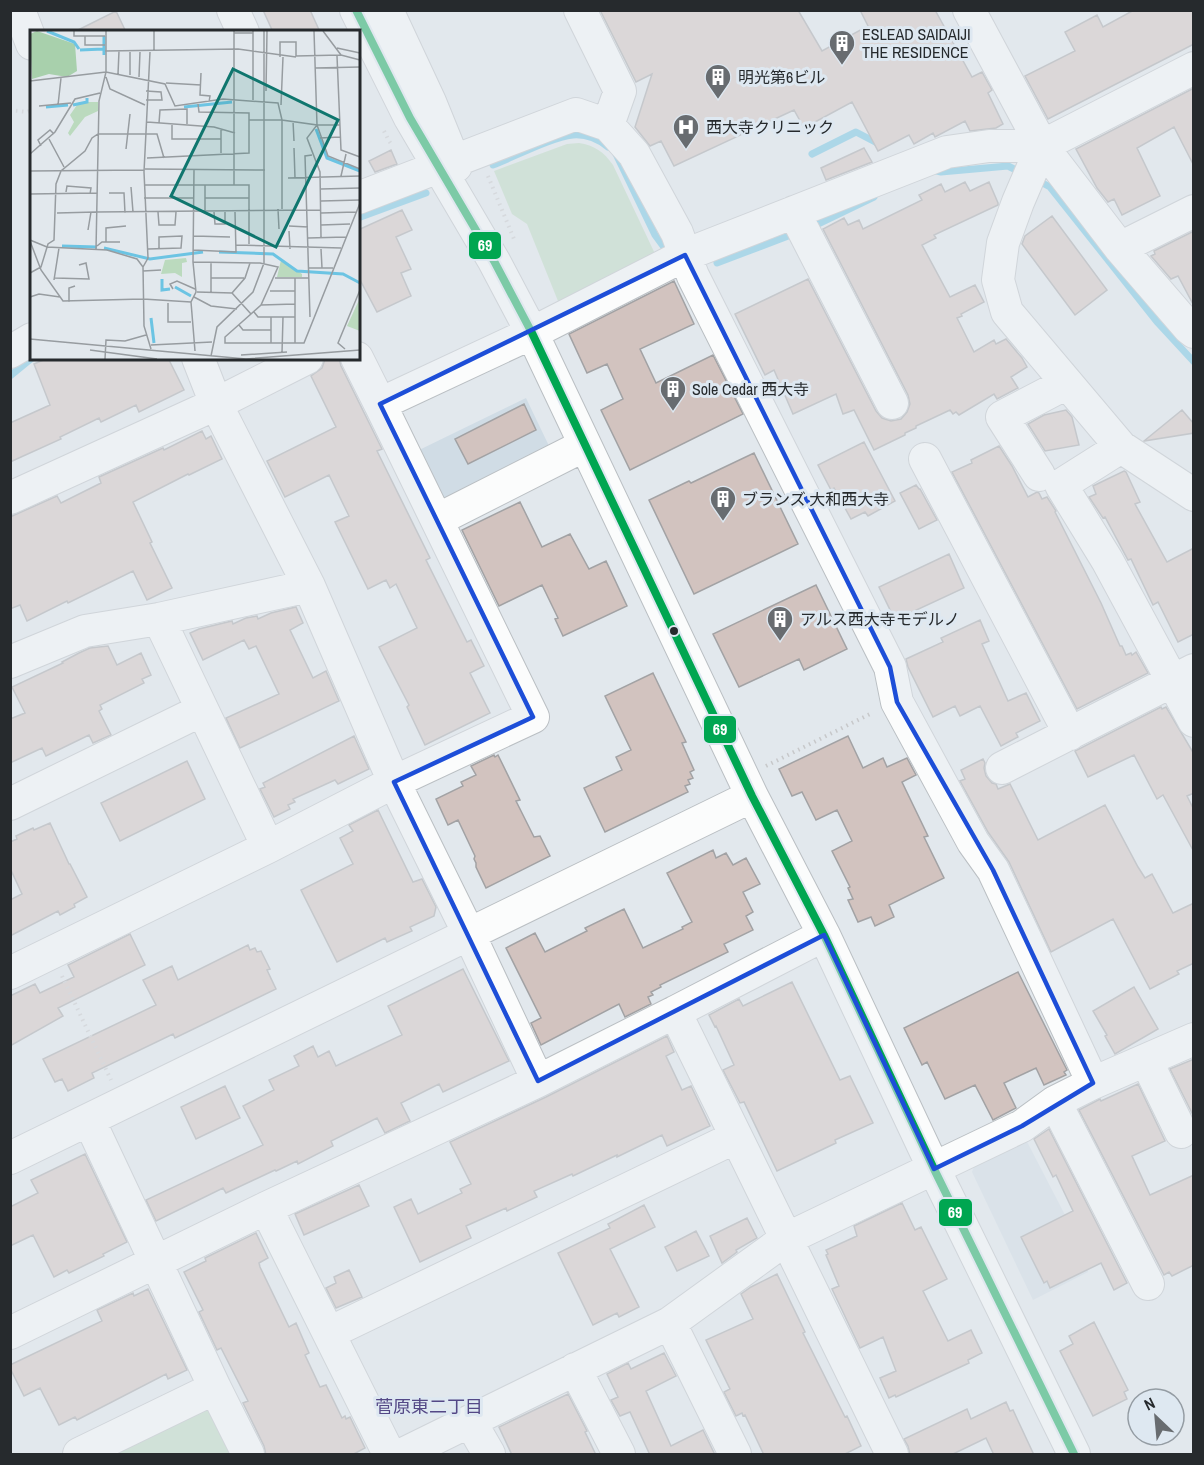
<svg xmlns="http://www.w3.org/2000/svg" width="1204" height="1465" font-family="'Archivo Narrow','Noto Sans JP',sans-serif">
  <style>
    .built { fill: #d0dce5 }
    .green { fill: #bbdabe }
    .lines { fill: none; stroke-linecap: round; stroke-linejoin: round }
    .stream { stroke: #6cc4e3; stroke-width: 7 }
    .building { fill: #d2c3bf; stroke: #a2a2a4; stroke-width: 1.5 }
    .minor-casing { stroke: #babfc3; stroke-width: 34 }
    .path { stroke: #c7c8ca; stroke-width: 4; stroke-dasharray: 1.5 4.5; stroke-linecap: butt }
    .minor { stroke: #fbfcfc; stroke-width: 32 }
    .bus-1-casing { stroke: #dee8f1; stroke-width: 12 }
    .bus-1 { stroke: #00a651; stroke-width: 8 }
    .marked { fill: none; stroke: #1d4ed8; stroke-width: 4.5; stroke-linejoin: round }
    .bus-dot { fill: #262a2d; stroke: #dee8f1; stroke-width: 2 }
    .labels { text-anchor: middle; dominant-baseline: central; stroke-width: 6; stroke-linejoin: round; paint-order: stroke }
    .poi-label { font-size: 16px; fill: #262a2d; stroke: #dee8f1; text-anchor: start }
    .neighbourhood-label { font-size: 18px; fill: #544886; stroke: #dee8f1 }
    .inset-river { fill: none; stroke: #6cc4e3; stroke-width: 3 }
    .inset-road { fill: none; stroke: #979ca0; stroke-width: 1.5 }
    .view { fill: #0f766e; fill-opacity: 0.15; stroke: #0f766e; stroke-width: 3 }
    .inset-edge { fill: none; stroke: #262a2d; stroke-width: 3 }
    .line-badge { stroke: #dee8f1; stroke-width: 2 }
    .badge-label { font-size: 16px; text-anchor: middle; font-weight: bold; fill: #fff }
  </style>
  <rect width="100%" height="100%" fill="#e2e8ed"/>
  <path class="built" d="M526 398 562 473 453 527 415 452Z
    M1023 1134 1078 1240 1084 1255 1088 1272 1033 1300 972 1172 978 1156Z"/>
  <path class="green" d="M579 143C594 145 604 152 613 165L657 258 560 306 527 224 512 214 494 171 567 144Z
    M202 1406 220 1413 240 1454H102Z"/>
  <g class="lines">
    <path class="stream" d="M616 154 655 235 666 250
      M812 154 856 132 879 144
      M493 165C514 157 552 137 573 135 586 134 598 139 608 147
      M933 170 941 172 1008 166 1022 173
      M1035 179 1050 187 1158 323 1194 362
      M358 218 426 193
      M818 224 874 197
      M717 263 796 233
      M10 376 32 358"/>
  </g>
  <path class="building" d="M263 10H310L320 32H273Z
    M600 10H798L822 51 868 26 860 10H935L972 77 982 72 992 90 988 93 1003 124 996 128 970 131 965 121 935 137 933 133 914 144 909 135 878 151 852 102 804 128 794 110 674 166 661 141 650 146 635 127 652 74 636 82Z
    M1134 10H1194V44L1048 119 1025 76 1075 51 1065 32 1097 15 1103 27Z
    M116 11 126 32H74Z
    M1194 88V166L1174 127 1137 148 1160 196 1122 215 1114 199 1108 202 1097 188 1076 149Z
    M864 148 872 162 826 180 821 168Z
    M391 150 397 164 375 172 369 161Z
    M965 182 970 191 989 182 998 203V205L934 235 936 238 922 245 950 297 975 285 984 302 961 314 962 316 957 318 974 352 994 340 996 344 1006 339 1022 358 1027 367 1011 377 1018 388 997 399 994 394 959 415 956 412 953 414 950 410 916 426V428L905 433V435L874 450 854 410 843 414 836 394 793 414 774 370 765 375 735 314 808 279 876 411 882 418 891 421 901 419 907 412 910 404 908 395 823 229 844 218 848 225 859 220 863 229 922 200 919 195 941 184 945 192Z
    M402 210 412 230 396 237 411 269 401 273 411 296 377 312 358 276V230Z
    M1052 216 1107 290 1075 315 1022 244 1025 236Z
    M1194 231V306L1178 276 1171 279 1151 256 1155 254 1154 251Z
    M674 281 694 324 640 349 656 383 713 355 743 414 630 470 601 410 623 399 607 364 587 373 569 334Z
    M48 358H168L184 390 139 412 136 405 101 422 99 418 60 437 61 439 10 462V423L50 405 34 364Z
    M327 358H339L341 366 382 449 377 451 430 558 426 560 467 642 471 640 484 666 470 673 490 713 425 745 407 707 409 705 379 647 417 628 396 584 390 588 386 580 368 589 335 522 349 516 329 475 285 497 267 461 336 427 311 376 322 368 325 359Z
    M524 404 536 430 468 464 455 439Z
    M1066 410 1072 417 1079 445 1045 451 1028 424 1044 415Z
    M1182 410 1194 424V433L1144 441Z
    M202 431 206 439 211 436 222 459 189 475 188 474 133 502 152 542 150 543 172 588 147 600 133 571 68 603 67 601 27 621 20 605 10 609V517L57 496 61 503 101 483 99 477 163 448 164 450Z
    M864 442 895 501 868 516 865 512 851 519 834 488 831 490 818 465Z
    M999 446 1012 466 1028 497 1037 492 1039 493 1042 499 1047 497 1056 511 1055 512 1101 603 1120 646H1122L1126 655 1131 653 1132 655 1136 652 1148 673 1077 709 952 472 972 463 971 460Z
    M754 453 798 544 694 594 649 500 689 481 691 483Z
    M1124 471 1126 472 1140 502 1135 504 1167 562 1194 548V634L1178 642 1158 602 1153 605 1131 559 1128 560 1105 517 1103 518 1089 497 1096 494 1093 486Z
    M916 485 919 489H920L937 520 919 529 900 493Z
    M520 502 542 547 570 534 589 569 606 561 627 606 563 636 555 619 558 618 542 585 499 606 462 530Z
    M949 554 964 588 895 620 879 587Z
    M816 585 847 649 804 670 799 659 739 687 713 634Z
    M296 607 303 623 290 630 313 678 326 671 339 701 240 748 226 718 279 694 256 646 249 649 244 640 203 660 190 633 199 629 232 621 233 624 246 618 257 616 258 619 271 613Z
    M980 620 989 641 982 644 1008 701 1026 693 1040 721 1016 733 1018 737 1001 746 980 706 960 716 955 706 933 717 908 667 906 659 943 642 941 638Z
    M108 646 117 665 141 653 151 675 142 679 144 683 100 705 102 709 99 711 111 735 93 743 89 735 46 756 42 748 10 763V719L25 713 12 687 63 663 62 662 79 653 90 648Z
    M653 673 686 742 682 743 694 770 690 772 693 778 688 780 690 784 685 786 688 792 605 832 584 788 622 770 616 757 631 750 605 696Z
    M1161 707 1162 709 1166 707 1194 754V793L1187 796 1194 810V852L1163 795 1157 799 1134 755 1088 777 1075 751Z
    M354 736 369 769 338 784 335 780 293 799 295 802 288 805 290 809 274 817 260 789 265 787 263 783Z
    M848 736 863 768 883 758 887 767 907 758 916 775 902 782 928 836 924 837 944 878 889 905 894 917 875 926 871 917 858 922 848 900 853 899 848 888 850 887 832 851 852 841 837 810 816 820 802 792 792 796 779 769Z
    M494 755 495 757 498 755 520 800 516 801 534 837 540 836 550 856 486 888 476 867V863L474 859 475 856 458 820 448 825 436 799 463 786 461 782 476 775 471 766Z
    M983 759 985 763 984 768 986 776 992 783 996 784 998 789 1010 784 1038 840 1105 805 1138 867 1145 878 1152 874 1173 913 1194 903V963L1177 971 1179 974 1150 989 1113 919 1051 952 1009 862 988 832 960 781 965 779 961 770Z
    M187 761 205 799 120 841 101 803Z
    M378 810 413 882 422 879 436 907 434 916 410 927 412 931 387 942 385 938 337 962 301 890 353 864 340 838 353 831 349 825Z
    M50 823 69 864H70L87 897 74 904 75 907 60 915 58 911 10 936V900L22 894 10 868V842L17 839 16 836 33 828 34 830Z
    M713 850 716 858 726 853 733 865 746 858 760 884 743 892 753 912 746 916 753 930 724 944 728 952 660 985 661 987 651 992 653 995 648 997 651 1004 625 1017 619 1004 541 1045 531 1023 541 1018 506 948 535 933 545 952 587 931 585 928 624 909 643 948 683 929 682 927 692 922 667 873Z
    M130 934 145 965 58 1008 63 1016 10 1046V996L35 984 40 993 74 977 68 965Z
    M248 945 250 950 255 948 257 952 261 951 270 969 267 970 276 989 175 1038 173 1034 92 1073 94 1078 68 1091 62 1079 55 1082 43 1059 156 1005 143 980 172 966 178 980Z
    M463 969 509 1061 443 1092 439 1084 401 1103 410 1121 385 1133 377 1118 331 1141 333 1146 298 1164 297 1161 276 1171 275 1170 226 1193 223 1188 156 1221 146 1200 263 1145 243 1106 274 1090 269 1080 299 1066 294 1056 313 1046 318 1057 329 1051 336 1066 402 1035 388 1006Z
    M1018 972 1067 1070 1064 1072 1066 1075 1044 1085 1036 1068 1004 1083 1016 1108 993 1120 975 1085 945 1099 927 1062 922 1065 904 1028Z
    M792 982 840 1080 850 1076 873 1123 835 1140 836 1143 777 1171 744 1102 740 1103 723 1070 734 1065 716 1026 715 1027 709 1015 739 999 743 1006Z
    M1134 987 1158 1029 1115 1054 1105 1036 1107 1035 1093 1011Z
    M667 1036 674 1052 666 1056 682 1090 691 1086 710 1126 667 1146 662 1135 617 1157V1155L573 1176 572 1174 534 1191 537 1197 507 1211 506 1208 466 1226 471 1238 420 1262 394 1207 411 1199 418 1214 462 1193 460 1189 471 1184 450 1142 546 1097Z
    M1194 1059V1117L1170 1069Z
    M1138 1084 1165 1141 1132 1156 1150 1195 1194 1175V1265L1172 1276 1169 1272 1164 1275 1079 1110 1100 1099 1101 1101Z
    M225 1086 240 1118 196 1139 181 1107Z
    M1049 1129 1127 1283 1114 1290 1101 1263 1050 1288 1047 1281 1044 1283 1021 1237 1073 1211 1056 1175 1053 1177 1034 1139Z
    M85 1154 127 1242 103 1254 104 1256 69 1273 67 1270 54 1277 33 1235 10 1246V1207L38 1193 31 1180Z
    M359 1185 369 1206 304 1235 295 1214Z
    M902 1203 915 1230 921 1227 947 1279 923 1291 948 1341 971 1330 982 1353 968 1360 969 1363 896 1397 895 1395 889 1398 880 1378 896 1371 883 1337 860 1348 832 1289 839 1286 826 1255 828 1254 826 1250 857 1236 854 1226Z
    M644 1205 655 1227 610 1249 639 1307 619 1317 617 1313 593 1325 558 1253 610 1228 608 1224Z
    M747 1218 757 1238 736 1250 737 1252 722 1263 710 1236Z
    M696 1231 709 1256 677 1271 665 1247Z
    M256 1233 268 1258 259 1263 260 1267 289 1327 296 1323 309 1353 305 1355 320 1387 326 1385 342 1418 345 1416 346 1419 350 1417 365 1448 352 1455H266L264 1446 243 1403 248 1401 221 1348 217 1350 199 1312 203 1310 184 1272 206 1261 205 1258Z
    M349 1270 362 1297 336 1308 326 1288 336 1283 334 1277Z
    M777 1274 805 1332 803 1333 845 1417 847 1416 861 1446 843 1455H764L745 1415 743 1416 742 1413 736 1416 724 1392 730 1389 706 1340 753 1319 741 1294 751 1287Z
    M148 1289 187 1370 168 1379 166 1374 77 1420 75 1417 59 1425 40 1388 24 1396 10 1368V1365L102 1321 97 1310 133 1293 134 1296Z
    M1094 1322 1128 1390 1124 1392 1127 1399 1093 1416 1060 1351 1073 1344 1069 1336Z
    M664 1353 676 1376 646 1391 671 1446 703 1430 715 1455H650L630 1412 620 1416 611 1400 618 1397 607 1374 628 1363 631 1369Z
    M568 1394 587 1431 585 1432 596 1455H512L499 1427Z
    M1006 1402 1010 1411 1013 1410 1034 1455H994L986 1438 951 1455H910L908 1446 904 1439 967 1409 971 1419Z"/>
  <g class="lines">
    <g class="minor-casing">
      <path id="minor" d="M19 10 32 44
        M233 10 243 32
        M356 10 410 118 494 261 532 333 752 796 824 935 934 1169 1074 1454
        M387 10 430 102 456 166
        M580 10 620 91 608 125
        M969 10 1042 146 1018 202 1003 243 998 280 1007 312 1121 447 1194 495
        M1042 146 1194 68
        M358 198 576 114 608 125 634 154 677 233 685 255 947 152 989 146H1042L1120 248 1189 328 1194 332
        M794 212 892 403
        M1120 248 1194 211
        M10 352 32 339
        M198 358 216 404 309 586 394 782 469 934 538 1081
        M357 358 380 404 532 333 685 255 693 276 890 667 897 702 973 842 993 870 1093 1083
        M1121 447 1061 485 1107 560 1194 721
        M925 459 1070 734
        M1039 475 1002 417 1067 383
        M10 498 216 404 307 358
        M437 520 585 445
        M159 619 268 847
        M10 662 85 631 159 619 309 586
        M1002 768 1194 670
        M10 804 202 710
        M10 973 268 847 394 782 533 717 380 404
        M675 1012 824 935
        M1146 1060 1181 1132
        M1055 1102 1148 1284
        M89 1120 215 1388 248 1454
        M10 1158 752 796
        M266 1208 389 1454
        M670 1323 735 1454
        M10 1333 266 1208 538 1081 675 1012 892 1454
        M329 1333 736 1137
        M575 1369 619 1454
        M470 1421 489 1454
        M79 1454 215 1388
        M403 1454 670 1323 786 1239 1022 1126 1055 1102 1093 1083 1194 1039"/>
    </g>
    <path class="path" d="M10 110 27 112 32 110
      M384 131 389 141 392 145
      M488 176 514 239
      M766 766 872 713
      M62 976 111 1080"/>
    <use href="#minor" class="minor"/>
    <g class="bus-1-casing">
      <path id="bus-1" d="M356 10 410 118 494 261 532 333 752 796 824 935 934 1169 1074 1454"/>
    </g>
    <use href="#bus-1" class="bus-1"/>
  </g>
  <path d="M0 0H1204V1465H0ZM685 255 890 667 897 702 993 870 1093 1083 1022 1126 934 1169 824 935 538 1081 394 782 533 717 380 404Z" fill="#e2e8ed" fill-opacity=".55" fill-rule="evenodd"/>
  <path class="marked" d="M685 255 890 667 897 702 993 870 1093 1083 1022 1126 934 1169 824 935 538 1081 394 782 533 717 380 404Z"/>
  <defs>
    <g id="building-pin" transform="scale(1.35)"><path d="M0 17L-7.5 6A9.5 9.5 0 1 1 7.5 6Z" fill="#686c70" stroke="#dee8f1"/><path d="M-4-6H4V6H1V3H-1V6H-4ZM-2.5-4.3h1.7v1.8h-1.7ZM.8-4.3h1.7v1.8H.8ZM-2.5-1h1.7V.8h-1.7ZM.8-1h1.7V.8H.8Z" fill="#fff"/></g>
    <g id="hospital-pin" transform="scale(1.35)"><path d="M0 17L-7.5 6A9.5 9.5 0 1 1 7.5 6Z" fill="#686c70" stroke="#dee8f1"/><path d="M-5-5h3v3.5h4V-5h3V5h-3V1.5h-4V5h-3Z" fill="#fff"/></g>
  </defs>
  <g fill-rule="evenodd">
    <use href="#building-pin" x="842" y="43"/>
    <use href="#building-pin" x="718" y="77"/>
    <use href="#hospital-pin" x="686" y="127"/>
    <use href="#building-pin" x="673" y="389"/>
    <use href="#building-pin" x="723" y="499"/>
    <use href="#building-pin" x="780" y="619"/>
  </g>
  <circle class="bus-dot" cx="674" cy="631" r="5"/>
  <g class="labels">
    <g class="poi-label">
      <text x="862" y="34">ESLEAD SAIDAIJI<tspan x="862" dy="18">THE RESIDENCE</tspan></text>
      <text x="738" y="77">明光第6ビル</text>
      <text x="706" y="127">西大寺クリニック</text>
      <text x="692" y="389">Sole Cedar 西大寺</text>
      <text x="742" y="499">ブランズ 大和西大寺</text>
      <text x="800" y="619">アルス西大寺モデルノ</text>
    </g>
    <g class="neighbourhood-label">
      <text x="429" y="1406">菅原東二丁目</text>
    </g>
  </g>
  <g transform="translate(30 30)">
    <rect width="330" height="330" fill="#e2e8ed"/>
    <path d="M49 72H68V81L55 87 40 106 38 103 44 92 40 85ZM156 228 157 232 152 233V247L145 243 131 244 135 230ZM251 230 272 244V247H247ZM330 268V301L317 296Z" fill="#bbdabe"/>
    <path d="M7 1 45 14 47 41 37 47 19 44 2 49 0 4Z" fill="#a8d0ac"/>
    <path class="inset-river" d="M17 1 44 12 49 19M74 6V25M50 20 73 19M43 75 57 72V68M16 77 38 75M154 77 202 72M286 99 297 128 330 141M32 216 67 217M74 218 120 229 173 222M189 222 243 224 267 241 313 244 330 253M132 249V260L140 259M145 257 161 266M121 288 124 313"/>
    <path class="inset-road" d="M44 1V6H75M284 1 287 95 277 108 290 142 291 207M293 1 311 25M204 3H223M55 6V15H75M307 18 330 23M75 21 208 19 266 27M124 21V1M307 26 311 120 330 127M250 27V12H266V26L311 25 330 30M285 38 330 37M171 43 170 65 180 66 179 72M88 44 89 21M100 45V22M76 47 80 59 115 75M109 47 110 22M0 51 76 42 135 54 145 76 193 69 248 73 252 90 287 95 298 126 330 139M136 53 171 55M236 61 237 1M116 70H132L131 62 116 61M223 70V1M168 74 169 82 219 83V90H252V179M28 75 31 48M251 75 253 27M9 76 41 73M263 91 264 111M117 92 184 97 205 103M129 93 130 80 157 79V94M142 94V109H191M287 95H310M290 108 310 107M19 109 34 137M11 116 8 110 20 100 24 104M264 118 265 148M96 119 100 84M191 123V99M0 124 25 102 45 69 70 63M117 128 219 123V90M115 139 235 140M164 140 163 232 166 262 161 272 165 321M0 141 114 140M311 146 316 124M258 148 330 146M115 155H219V214M175 155V182M204 155V1M101 157 103 182M291 159 330 158M36 162 37 156 61 158 60 164M79 163H94L95 183M0 164 67 163M114 168H163M175 168H219M291 171 330 170M248 179 249 199M66 182 291 180M128 182 129 195H145L146 182M184 182 185 194H195V182M27 183 66 182M291 183 326 182M291 195 320 194M259 196 278 197M58 200 61 182M259 201 260 219M164 206 200 207M278 208 316 207M0 210 17 217 77 220 107 229 113 237 114 296 121 319M0 211 11 240 33 271 113 269 161 272M76 212V198L96 196M206 215 311 218M67 216 72 212H90M66 219 69 71 76 42V1M118 219 151 218 152 206 129 207V219M291 219 292 238M163 220 206 222 205 182M163 232 230 233 248 237 231 275 195 307V313H274L330 173M181 232V263M113 237 118 228 114 142 120 22M279 238H303M113 241 131 240M0 243 11 237 18 214 24 210 26 154 31 141 55 121 62 108 68 104H127L134 128M25 248 59 249 56 233 49 235M181 248H214M245 248H279M265 248V313M24 250 29 218M143 259 140 254 147 251 165 259M240 261H265M167 262 202 263 221 284M202 263 215 248 220 233M0 267 9 264 30 267M164 267 181 276 207 279M39 272V258L45 256M138 273V292H161M231 275 265 274M224 282 228 287H265M241 287V313M280 287 275 126 282 125M209 295 213 300H241M0 309 216 329 330 320M121 315 182 312M315 319 308 313 330 260M60 320 127 329M252 323 253 287M211 325 257 322M181 326 187 297 223 262 234 233V1M75 329 76 310 95 311 116 305"/>
    <path class="view" d="M203 39 308 90 246 217 141 166Z"/>
    <rect width="330" height="330" class="inset-edge"/>
  </g>
  <g class="line-badge">
    <rect x="468" y="231" width="34" height="29" rx="6" fill="#00a651"/>
    <rect x="703" y="715" width="34" height="29" rx="6" fill="#00a651"/>
    <rect x="938" y="1198" width="35" height="29" rx="6" fill="#00a651"/>
  </g>
  <g class="badge-label">
    <text x="485" y="251">69</text>
    <text x="720" y="735">69</text>
    <text x="955" y="1218">69</text>
  </g>
  <rect width="1204" height="1465" fill="none" stroke="#262a2d" stroke-width="24"/>
  <g transform="translate(1156 1417) rotate(334)"><circle r="28" fill="#dee8f1" stroke="#949ca3" stroke-width="1.5"/>
  <path d="M0-4.5L10 22L0 15L-10 22Z" fill="#686c70"/>
  <text y="-9" font-size="16" font-weight="bold" text-anchor="middle" fill="#262a2d">N</text>
  </g>
</svg>
